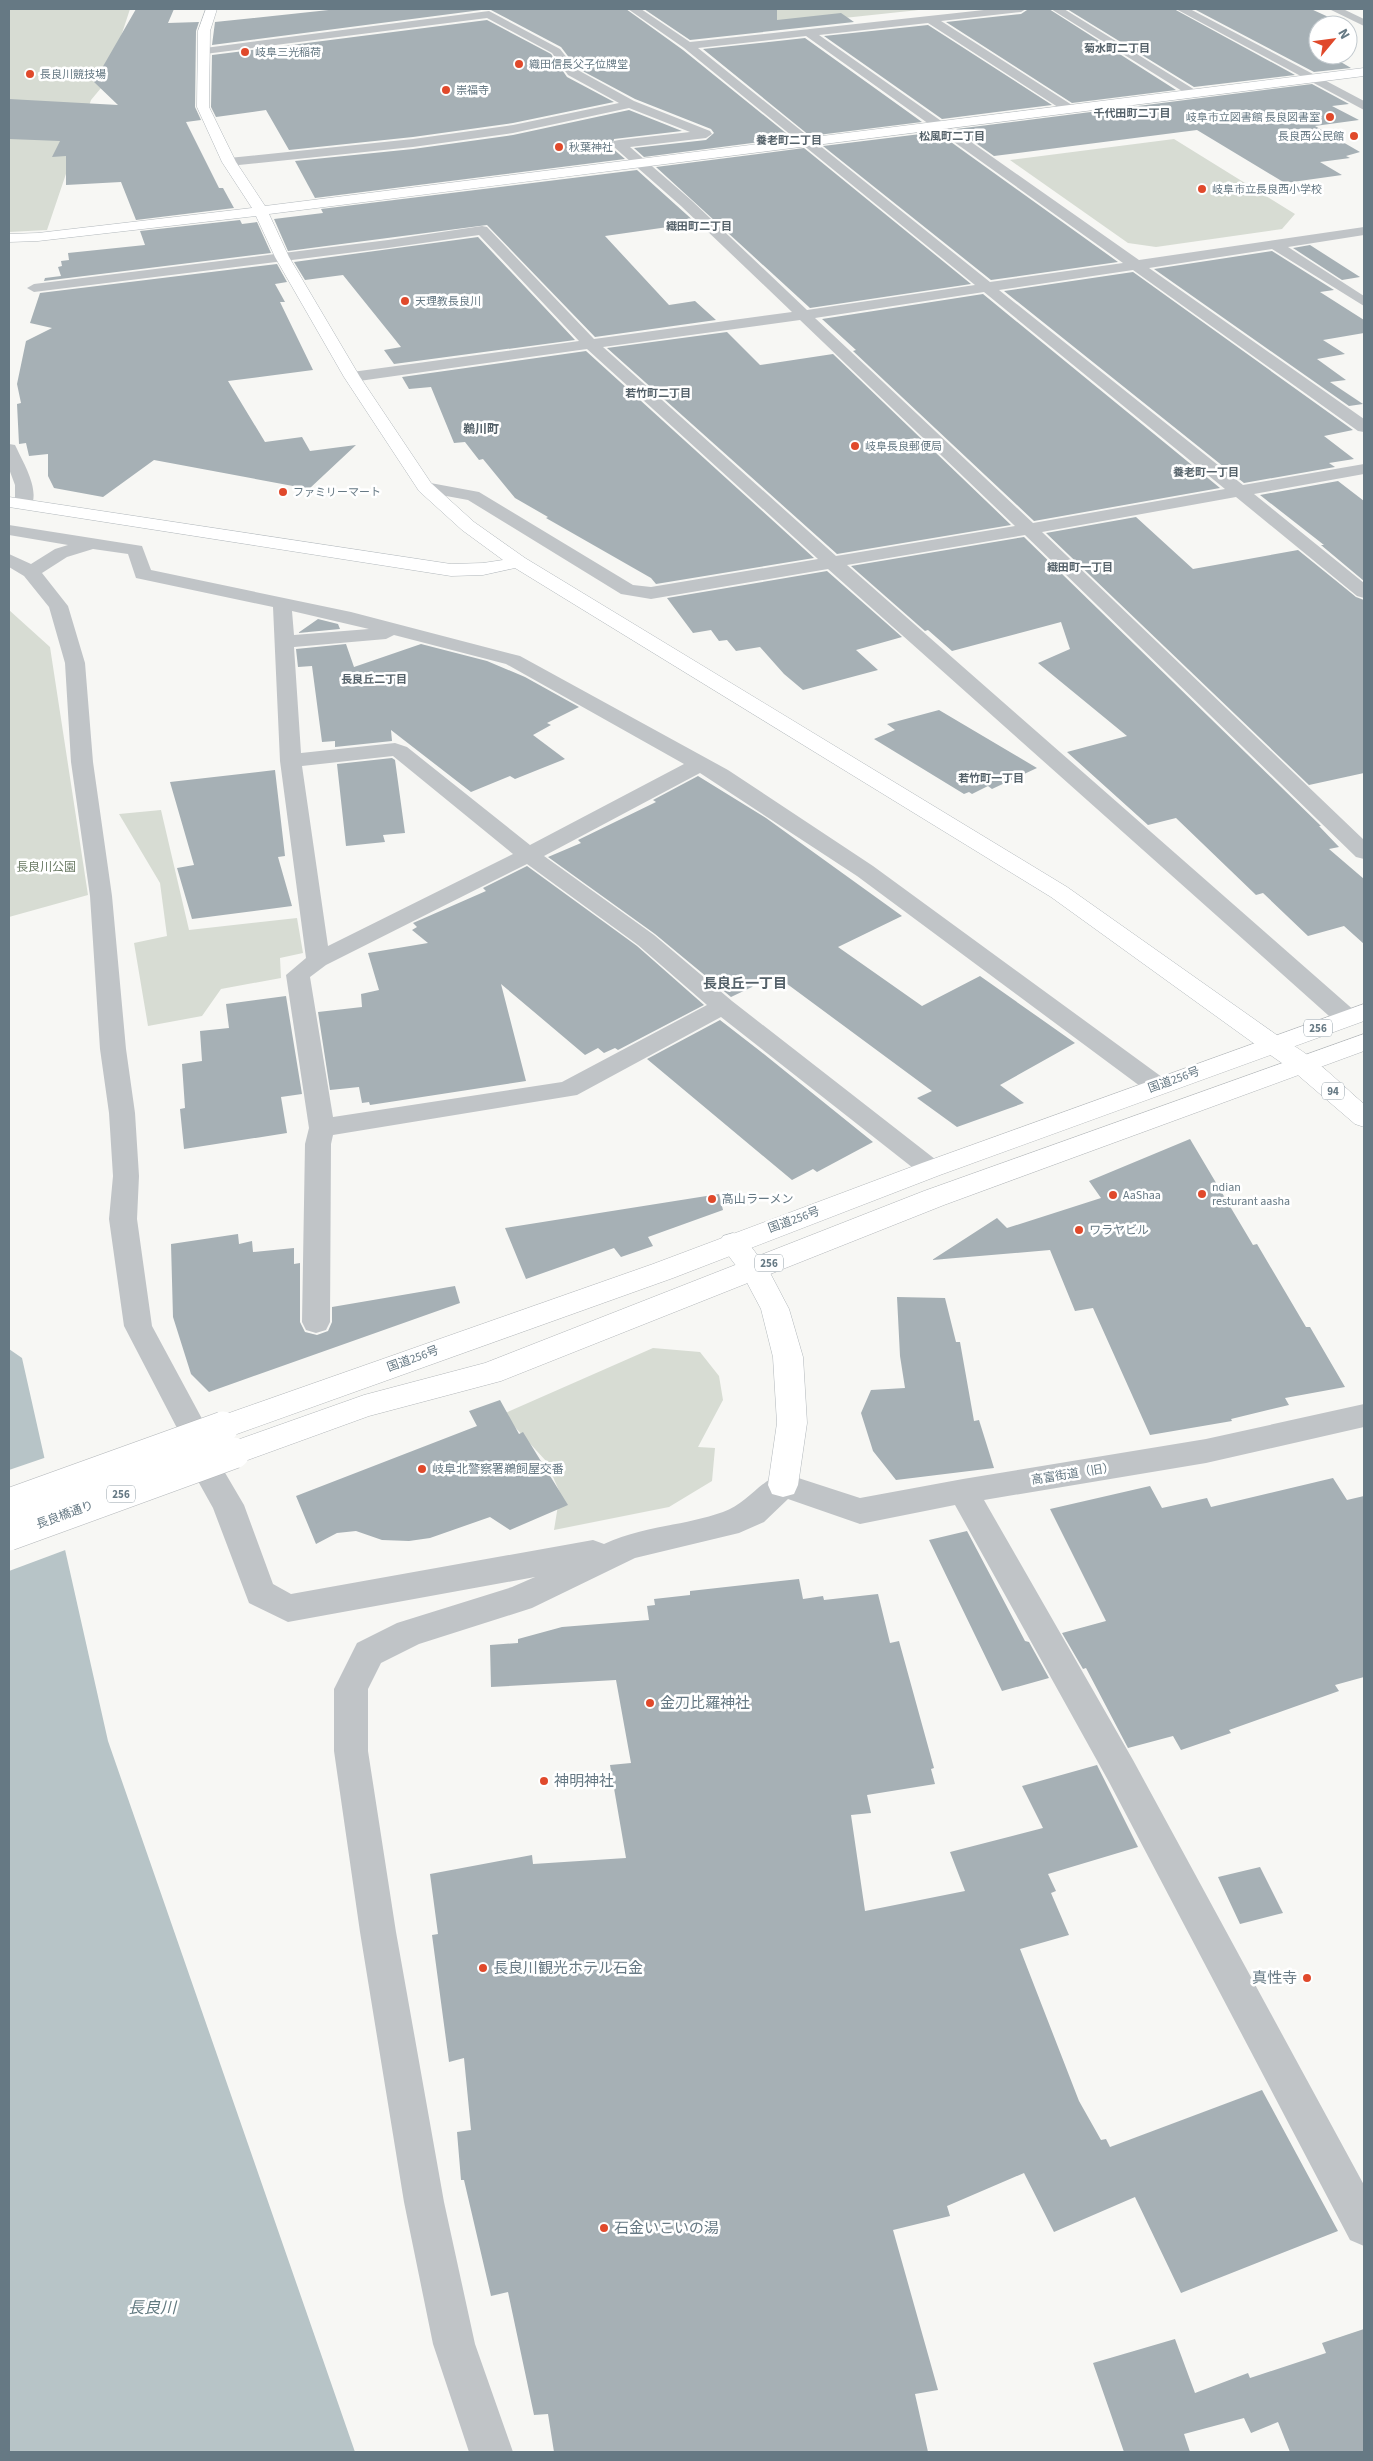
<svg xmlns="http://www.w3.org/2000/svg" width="1373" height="2461" font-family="'Source Sans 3','Noto Sans JP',sans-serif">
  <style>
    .green { fill: #d7dcd3 }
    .water { fill: #b7c4c7 }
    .pier { fill: #f7f7f4 }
    .building { fill: #a6b0b5 }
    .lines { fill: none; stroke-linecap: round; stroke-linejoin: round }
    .secondary-casing { stroke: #b2b8bc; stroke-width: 1 }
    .primary-casing { stroke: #b3b8bb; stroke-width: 1 }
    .highway-casing { stroke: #b3b7ba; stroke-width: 1 }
    .street { fill: #c0c4c7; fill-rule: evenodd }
    .secondary { fill: #fff; fill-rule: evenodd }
    .primary { fill: #fff; fill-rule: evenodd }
    .highway { fill: #fff; fill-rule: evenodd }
    .highway-bridge-casing { stroke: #b3b7ba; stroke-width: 32; stroke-linecap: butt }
    .highway-bridge { stroke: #fff; stroke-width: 31 }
    .poi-dot { fill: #e0492b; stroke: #fff; stroke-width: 2 }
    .labels { text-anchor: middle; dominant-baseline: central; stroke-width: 5; stroke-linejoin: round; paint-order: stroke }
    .far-neighbourhood-label { font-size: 11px; font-weight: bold; fill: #546169; stroke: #fff }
    .far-poi-label { font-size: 11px; fill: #667984; stroke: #fff; text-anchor: start }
    .shield { fill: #fff; stroke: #94a1a9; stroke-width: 1 }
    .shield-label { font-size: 11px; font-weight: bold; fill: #667984 }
    .far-quarter-label { font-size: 12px; font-weight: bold; fill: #546169; stroke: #fff }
    .park-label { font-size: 12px; fill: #6b7b65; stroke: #fff }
    .street-label { font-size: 12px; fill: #667984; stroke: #fff }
    .poi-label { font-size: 12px; fill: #667984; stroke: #fff; text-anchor: start }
    .neighbourhood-label { font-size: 14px; font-weight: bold; fill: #546169; stroke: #fff }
    .near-poi-label { font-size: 15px; fill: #667984; stroke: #fff; text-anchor: start }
    .near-water-label { font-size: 16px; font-style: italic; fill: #627a80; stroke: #fff }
  </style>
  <rect width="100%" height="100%" fill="#f7f7f4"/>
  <path class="green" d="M9 9H130L106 82 91 100 47 230 9 232Z
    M704 9H928L751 28 725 25Z
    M1174 139 1295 214 1282 229 1156 247 1128 243 1010 160Z
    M9 610 50 647 88 895 9 917Z
    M161 810 189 930 297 918 303 953 280 958 281 978 221 989 202 1016 148 1026 134 943 167 936 160 883 119 814Z
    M653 1348 700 1352 719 1376 723 1400 698 1447 715 1448 712 1481 669 1507 554 1530 560 1493 546 1461 503 1414Z"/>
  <path class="water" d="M9 1349 22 1358 108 1741 355 2452H9Z"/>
  <path class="pier" d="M47 1457 68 1549 9 1571V1470Z"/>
  <path class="building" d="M136 9H174L168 23 199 22 196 31 195 107 201 120 186 122 219 188H223L234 208 136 220 121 182 66 185V156L52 157 60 141 9 139V99L118 105 94 82Z
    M338 9H626L683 50 792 138 644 157 634 148 706 140 714 133 711 129 635 99 577 68 561 47 489 9 212 45 215 22Z
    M644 9H777V20L841 13 854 22 690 40Z
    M1037 9H1049L1176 90 1072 103 946 22 1021 14 1027 10Z
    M1067 9H1174L1295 75 1194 87Z
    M1194 9H1311L1346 25H1318V55H1329L1351 68 1314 72Z
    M487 20 551 54 567 77 614 102 513 123 413 137 289 150 266 110 216 117 211 107 212 55Z
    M928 25 1052 105 942 119 824 36Z
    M805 38 922 122 810 136 703 49Z
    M1312 84 1349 104 1332 106 1359 120 1315 126 1360 152 1346 156 1350 158 1320 162 1342 175 1285 183 1197 130 994 156 956 129Z
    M629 110 682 131 614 139 612 148 625 159 315 198 295 161 413 149 513 135Z
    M937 132 1118 262 991 280 823 146Z
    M804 148 971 284 810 308 656 167Z
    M637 170 696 223 605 236 669 305 695 301 716 320 595 337 487 225 288 251 274 219 323 213 321 209Z
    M240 220 242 224 257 222 271 253 44 281 45 278 61 276 58 267 62 266 61 261 69 260 68 253 145 245 140 231Z
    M478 237 575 340 394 364 384 350 401 347 343 275 305 280 294 262Z
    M1310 245 1360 277 1342 280 1293 248Z
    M1272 251 1334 290 1320 292 1364 320V333L1323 340 1345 354 1317 359 1346 380 1330 382 1363 404 1349 406 1154 269Z
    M277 264 287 282 275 284 285 302H280L313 370 228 381 265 442 302 437 310 451 356 445 309 489 154 460 103 497 54 488 48 476V454L29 456 26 443 19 444 17 404 21 403 17 384 26 341 52 328 30 323 40 293Z
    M1133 272 1353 430 1324 436 1354 459 1329 463 1335 467 1244 483 1004 291Z
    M983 294 1220 488 1034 521 853 351 856 350 822 319Z
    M727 332 760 365 833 354 1011 525 837 554 607 348Z
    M586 351 814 558 656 584 651 578 546 518 548 517 515 498 483 459 479 460 465 442 454 443 431 387 409 389 402 377Z
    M1338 481 1364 501V581L1321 545H1324L1260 495Z
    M1136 517 1193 569 1298 550 1356 597 1364 600V773L1309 785 1046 533Z
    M1024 537 1321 826H1319L1339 847 1329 849 1364 879V944L1344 926 1308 936 1263 893 1256 895 1176 818 1148 825 1067 752 1127 736 1038 663 1070 649 1061 622 952 651 928 630 925 631 851 566Z
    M827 571 902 637 856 650 878 670 803 690 784 674 760 647 736 651 727 640 719 641 711 630 693 633 667 598Z
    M318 619 338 624 340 629 298 633Z
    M346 644 354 667 421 644 487 661 525 677 579 707 547 723 551 725 533 735 565 759 515 779 510 776 471 792 391 730 392 741 335 747V741L322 742 312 666 298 667 296 649Z
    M939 710 1037 768 992 789 988 786 972 794 969 792 964 794 874 739 895 730 887 724Z
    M392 758 395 760 405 833 383 835 385 842 346 846 337 764Z
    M275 770 285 856 278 857 292 906 192 919 177 868 194 865 170 782Z
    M698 776 766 818 902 916 838 947 922 1006 980 976 1075 1043 1000 1085 1024 1103 957 1127 917 1098 932 1091 775 975 757 984 755 983 752 987 731 997 655 934 548 857 581 843 578 840 656 802 653 800Z
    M527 866 637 946 704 1005 618 1050 615 1048 604 1053 598 1048 585 1055 501 984 526 1081 370 1105 369 1102 362 1103 359 1087 330 1090 318 1012 362 1007 361 994 379 990 368 953 428 943 412 930 417 927 413 923 486 891 483 888Z
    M286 996 302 1094 281 1097 287 1133 184 1149 180 1109 185 1108 182 1064 202 1061 200 1031 229 1028 226 1004Z
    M720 1020 760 1051 873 1142 817 1172 813 1169 792 1180 647 1059Z
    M1190 1139 1253 1245 1257 1244 1306 1327H1310L1345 1387 1285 1398 1289 1405 1231 1419 1232 1421 1150 1435 1093 1308 1075 1311 1050 1250 932 1260 997 1218 1007 1228 1101 1198 1089 1181Z
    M719 1194 723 1210 648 1237 653 1246 621 1257 614 1248 526 1279 505 1228Z
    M238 1234 239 1244 252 1241 253 1252 294 1248V1264L300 1263V1322L305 1332 317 1335 328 1331 332 1322V1307L455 1286 460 1303 209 1392 191 1374 173 1317 171 1244Z
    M897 1297 945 1298 956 1342H960L974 1421 979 1420 994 1468 896 1480 873 1451 861 1413 871 1390 905 1388 900 1356Z
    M500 1400 519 1434 523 1432 568 1505 510 1530 490 1517 430 1538 409 1541 382 1540 356 1531 337 1533 316 1544 296 1496 477 1426 469 1411Z
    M1333 1478 1347 1500 1364 1496V1677L1335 1685 1339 1691 1229 1730 1231 1733 1181 1750 1173 1736 1128 1748 1086 1668 1083 1669 1062 1633 1106 1621 1050 1509 1150 1486 1162 1508 1207 1498 1211 1507Z
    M967 1531 1025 1641 1029 1642 1049 1678 1002 1691 929 1540Z
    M799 1579 803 1599 823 1596 824 1600 878 1594 890 1643 899 1641 934 1768 931 1769 935 1784 867 1795 871 1813 851 1815 865 1911 965 1891 950 1852 1043 1828 1022 1786 1097 1765 1138 1847 1048 1874 1056 1891 1051 1893 1069 1935 1020 1949 1079 2101 1101 2140 1106 2139 1110 2147 1262 2090 1338 2231 1181 2293 1135 2197 1054 2232 1024 2173 947 2206 950 2216 893 2230 938 2390 915 2394 928 2452H554L548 2414 534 2415 508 2292 491 2296 464 2180H461L457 2132 471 2130 464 2058 449 2062 432 1935 438 1934 430 1874 532 1855 533 1864 626 1858 610 1765 631 1763 616 1680 491 1687 490 1645 518 1643V1639L562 1627 649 1620 647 1606 655 1605 654 1599 690 1595V1591Z
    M1260 1867 1283 1913 1240 1924 1218 1877Z
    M1364 2329V2452H1290L1278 2422 1251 2433 1244 2418 1184 2434 1190 2452H1124L1093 2363 1175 2339 1195 2393 1248 2373 1250 2378 1326 2353 1322 2343Z"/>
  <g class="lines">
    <g class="secondary-casing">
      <path id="secondary" d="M206 9H217L210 31 209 107 236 162 265 206 1364 68V76L269 214 289 257 360 377 431 483 474 522 525 558 1067 887 1281 1038 1284 1044 1281 1050 1272 1052 1263 1050 1051 897 515 568 483 575 451 576 9 507V497L451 564 483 563 503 560 462 530 419 491 344 377 275 257 256 216 38 241 9 242V234L38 233 252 208 222 162 197 107 198 31Z
        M733 1233 743 1236 768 1269 789 1309 803 1357 807 1423 798 1485 794 1494 783 1497 772 1494 768 1485 777 1423 773 1357 761 1309 743 1275 719 1243 723 1236Z"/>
    </g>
    <g class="primary-casing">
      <path id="primary" d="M1272 1036C1303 1044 1339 1083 1364 1104V1127L1355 1124 1292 1070 1263 1050 1260 1044 1263 1038Z"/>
    </g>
    <g class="highway-casing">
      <path id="highway" d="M1364 1004V1021L940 1175 673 1278 223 1439 212 1435 208 1427 212 1419 653 1264 922 1163Z
        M1364 1034V1051L944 1205 501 1381 369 1416 234 1465 223 1461 219 1453 223 1445 364 1395 485 1363 924 1191Z"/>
    </g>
    <path class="street" d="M628 9H641L690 42 993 9H1026L1021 12 941 21 1072 105 1074 108 1072 111H1064L928 23 819 35 1139 260 1364 227V235L1288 247 1364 296V306L1272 249 1149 268 1364 419V432L1358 431 1133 270 999 290 1243 485 1364 464V474L1254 494 1364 583V598L1357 596 1236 497 1042 532 1364 840V859L1356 857 1025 535 847 565 1356 1012 1359 1018 1356 1024 1347 1026 1338 1024 828 569 651 599 621 594 468 500 419 491 416 487 419 483 425 482 479 492 633 585 651 587 818 559 587 349 352 382 346 380 344 377 352 372 579 341 479 235 388 248 34 292 27 288 34 284 388 240 482 226 487 227 594 339 792 312 681 206 614 147 613 144 614 141 619 140 690 132 629 108 513 133 413 147 229 166 222 162 229 158 413 139 513 125 619 103 568 75 552 53 487 18 205 54 199 51 205 48 489 11 560 49 576 69 634 101 710 131 712 134 706 138 630 147 691 200 807 310 975 285 684 48ZM806 36 1123 263 990 282 698 48ZM984 292 1225 489 1033 523 815 318ZM800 320 1015 526 836 556 603 347Z
      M1051 9H1064L1200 93 1198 96H1190Z
      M1176 9H1190L1364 101V110Z
      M1329 9H1343L1364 19V26Z
      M9 444 15 445 17 449C24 464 41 492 30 508H18L15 504V485L9 469Z
      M9 525 142 546 151 570 351 612 520 656 728 770 873 866 1166 1080 1170 1086 1166 1092 1157 1094 1148 1092 857 876 700 773 544 856 654 935 732 1001 940 1163 944 1169 940 1175 931 1178 922 1175 721 1017 577 1095 333 1135 331 1144 330 1322 326 1330 316 1333 306 1330 302 1322 305 1144 309 1128 286 975 306 958 280 761 273 607 136 578 128 554 93 549 67 557 42 573 68 606 85 663 93 762 112 896 126 1049 135 1113 139 1176 137 1219 152 1326 207 1428 214 1454 244 1505 273 1584 291 1594 593 1540 604 1544C642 1526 684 1526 723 1512 747 1504 760 1480 783 1473L860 1498 963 1479 1206 1439 1364 1404V1427L1206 1463 984 1500 1133 1760 1364 2185V2246L1350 2240 1109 1782 955 1505 860 1524 788 1499 764 1522 739 1533 635 1558 532 1608 419 1644 381 1663 368 1689V1751L396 1932 444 2202 475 2344 513 2452H469L433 2344 404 2202 360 1932 334 1751V1689L357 1643 397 1623 512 1587 535 1577 288 1622 249 1603 213 1508 184 1456 177 1428 124 1326 109 1219 113 1176 109 1113 100 1049 90 896 71 762 65 663 49 607 24 576 9 567V554L31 564 55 549 68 545 9 535ZM292 611 369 629 294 635ZM394 635 506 664 684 764 530 845 407 747 395 743 301 753 294 647 386 639ZM393 756 513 854 328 946 302 766ZM527 864 638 945 707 1005 562 1082 333 1117 310 977 326 965Z"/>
    <use href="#secondary" class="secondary"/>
    <use href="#primary" class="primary"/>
    <use href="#highway" class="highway"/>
    <g class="highway-bridge-casing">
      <path id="highway-bridge" d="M9 1504 223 1427
        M9 1535 234 1453"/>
    </g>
    <use href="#highway-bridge" class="highway-bridge"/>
  </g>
  <g class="poi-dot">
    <circle cx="245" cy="52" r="5"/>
    <circle cx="519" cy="64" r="5"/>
    <circle cx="30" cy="74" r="5"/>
    <circle cx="446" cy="90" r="5"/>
    <circle cx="1330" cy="117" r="5"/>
    <circle cx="1354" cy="136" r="5"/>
    <circle cx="559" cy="147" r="5"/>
    <circle cx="1202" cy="189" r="5"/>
    <circle cx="405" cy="301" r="5"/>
    <circle cx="855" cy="446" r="5"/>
    <circle cx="283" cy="492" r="5"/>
    <circle cx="1202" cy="1194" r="5"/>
    <circle cx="1113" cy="1195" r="5"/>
    <circle cx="712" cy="1199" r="5"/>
    <circle cx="1079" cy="1230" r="5"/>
    <circle cx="422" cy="1469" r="5"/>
    <circle cx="650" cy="1703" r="5"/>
    <circle cx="544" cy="1781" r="5"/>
    <circle cx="483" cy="1968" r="5"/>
    <circle cx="1307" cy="1978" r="5"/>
    <circle cx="604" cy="2228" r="5"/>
  </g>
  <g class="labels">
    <g class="far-neighbourhood-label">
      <text x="1117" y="48">菊水町二丁目</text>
      <text x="1132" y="113">千代田町二丁目</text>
      <text x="952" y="136">松風町二丁目</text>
      <text x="789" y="140">養老町二丁目</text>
      <text x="699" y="226">織田町二丁目</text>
      <text x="658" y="393">若竹町二丁目</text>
      <text x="1206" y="472">養老町一丁目</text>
      <text x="1080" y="567">織田町一丁目</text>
      <text x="374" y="679">長良丘二丁目</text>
      <text x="991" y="778">若竹町一丁目</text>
    </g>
    <g class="far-poi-label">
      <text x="255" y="52">岐阜三光稲荷</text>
      <text x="529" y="64">織田信長父子位牌堂</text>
      <text x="40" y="74">長良川競技場</text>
      <text x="456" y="90">崇福寺</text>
      <text x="1320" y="117" text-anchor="end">岐阜市立図書館 長良図書室</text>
      <text x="1344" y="136" text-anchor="end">長良西公民館</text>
      <text x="569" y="147">秋葉神社</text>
      <text x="1212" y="189">岐阜市立長良西小学校</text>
      <text x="415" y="301">天理教長良川</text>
      <text x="865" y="446">岐阜長良郵便局</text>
      <text x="293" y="492">ファミリーマート</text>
    </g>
    <g class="shield">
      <rect x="1304" y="1019.5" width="28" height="17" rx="4"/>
      <rect x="1322" y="1082.5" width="22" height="17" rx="4"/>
      <rect x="755" y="1254.5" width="28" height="17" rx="4"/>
      <rect x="107" y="1485.5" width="28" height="17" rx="4"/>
    </g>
    <g class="shield-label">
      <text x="1318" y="1028">256</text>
      <text x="1333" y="1091">94</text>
      <text x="769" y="1263">256</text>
      <text x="121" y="1494">256</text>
    </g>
    <g class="far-quarter-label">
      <text x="481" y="429">鵜川町</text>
    </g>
    <g class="park-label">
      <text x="46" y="867">長良川公園</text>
    </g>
    <g class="street-label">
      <text transform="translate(1174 1080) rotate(-20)">国道256号</text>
      <text transform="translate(794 1220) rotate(-20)">国道256号</text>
      <text transform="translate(413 1359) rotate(-20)">国道256号</text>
      <text transform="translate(1073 1474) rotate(-9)">高富街道（旧）</text>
      <text transform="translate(65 1515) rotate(-20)">長良橋通り</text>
    </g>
    <g class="poi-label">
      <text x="1212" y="1187">ndian<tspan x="1212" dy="14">resturant aasha</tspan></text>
      <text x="1123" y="1195">AaShaa</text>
      <text x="722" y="1199">高山ラーメン</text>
      <text x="1089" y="1230">ワラヤビル</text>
      <text x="432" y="1469">岐阜北警察署鵜飼屋交番</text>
    </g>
    <g class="neighbourhood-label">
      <text x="745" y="984">長良丘一丁目</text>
    </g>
    <g class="near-poi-label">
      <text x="660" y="1703">金刀比羅神社</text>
      <text x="554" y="1781">神明神社</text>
      <text x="493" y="1968">長良川観光ホテル石金</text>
      <text x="1297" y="1978" text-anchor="end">真性寺</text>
      <text x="614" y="2228">石金いこいの湯</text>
    </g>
    <g class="near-water-label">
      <text x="152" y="2308">長良川</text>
    </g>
  </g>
  <rect width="1373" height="2461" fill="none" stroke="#667984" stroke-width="20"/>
  <g transform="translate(1333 40) rotate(61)"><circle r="24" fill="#ffffff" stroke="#c2c9ce"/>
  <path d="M0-4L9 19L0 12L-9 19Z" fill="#e0492b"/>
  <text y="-8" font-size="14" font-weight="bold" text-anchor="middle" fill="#667984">N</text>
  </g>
</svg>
